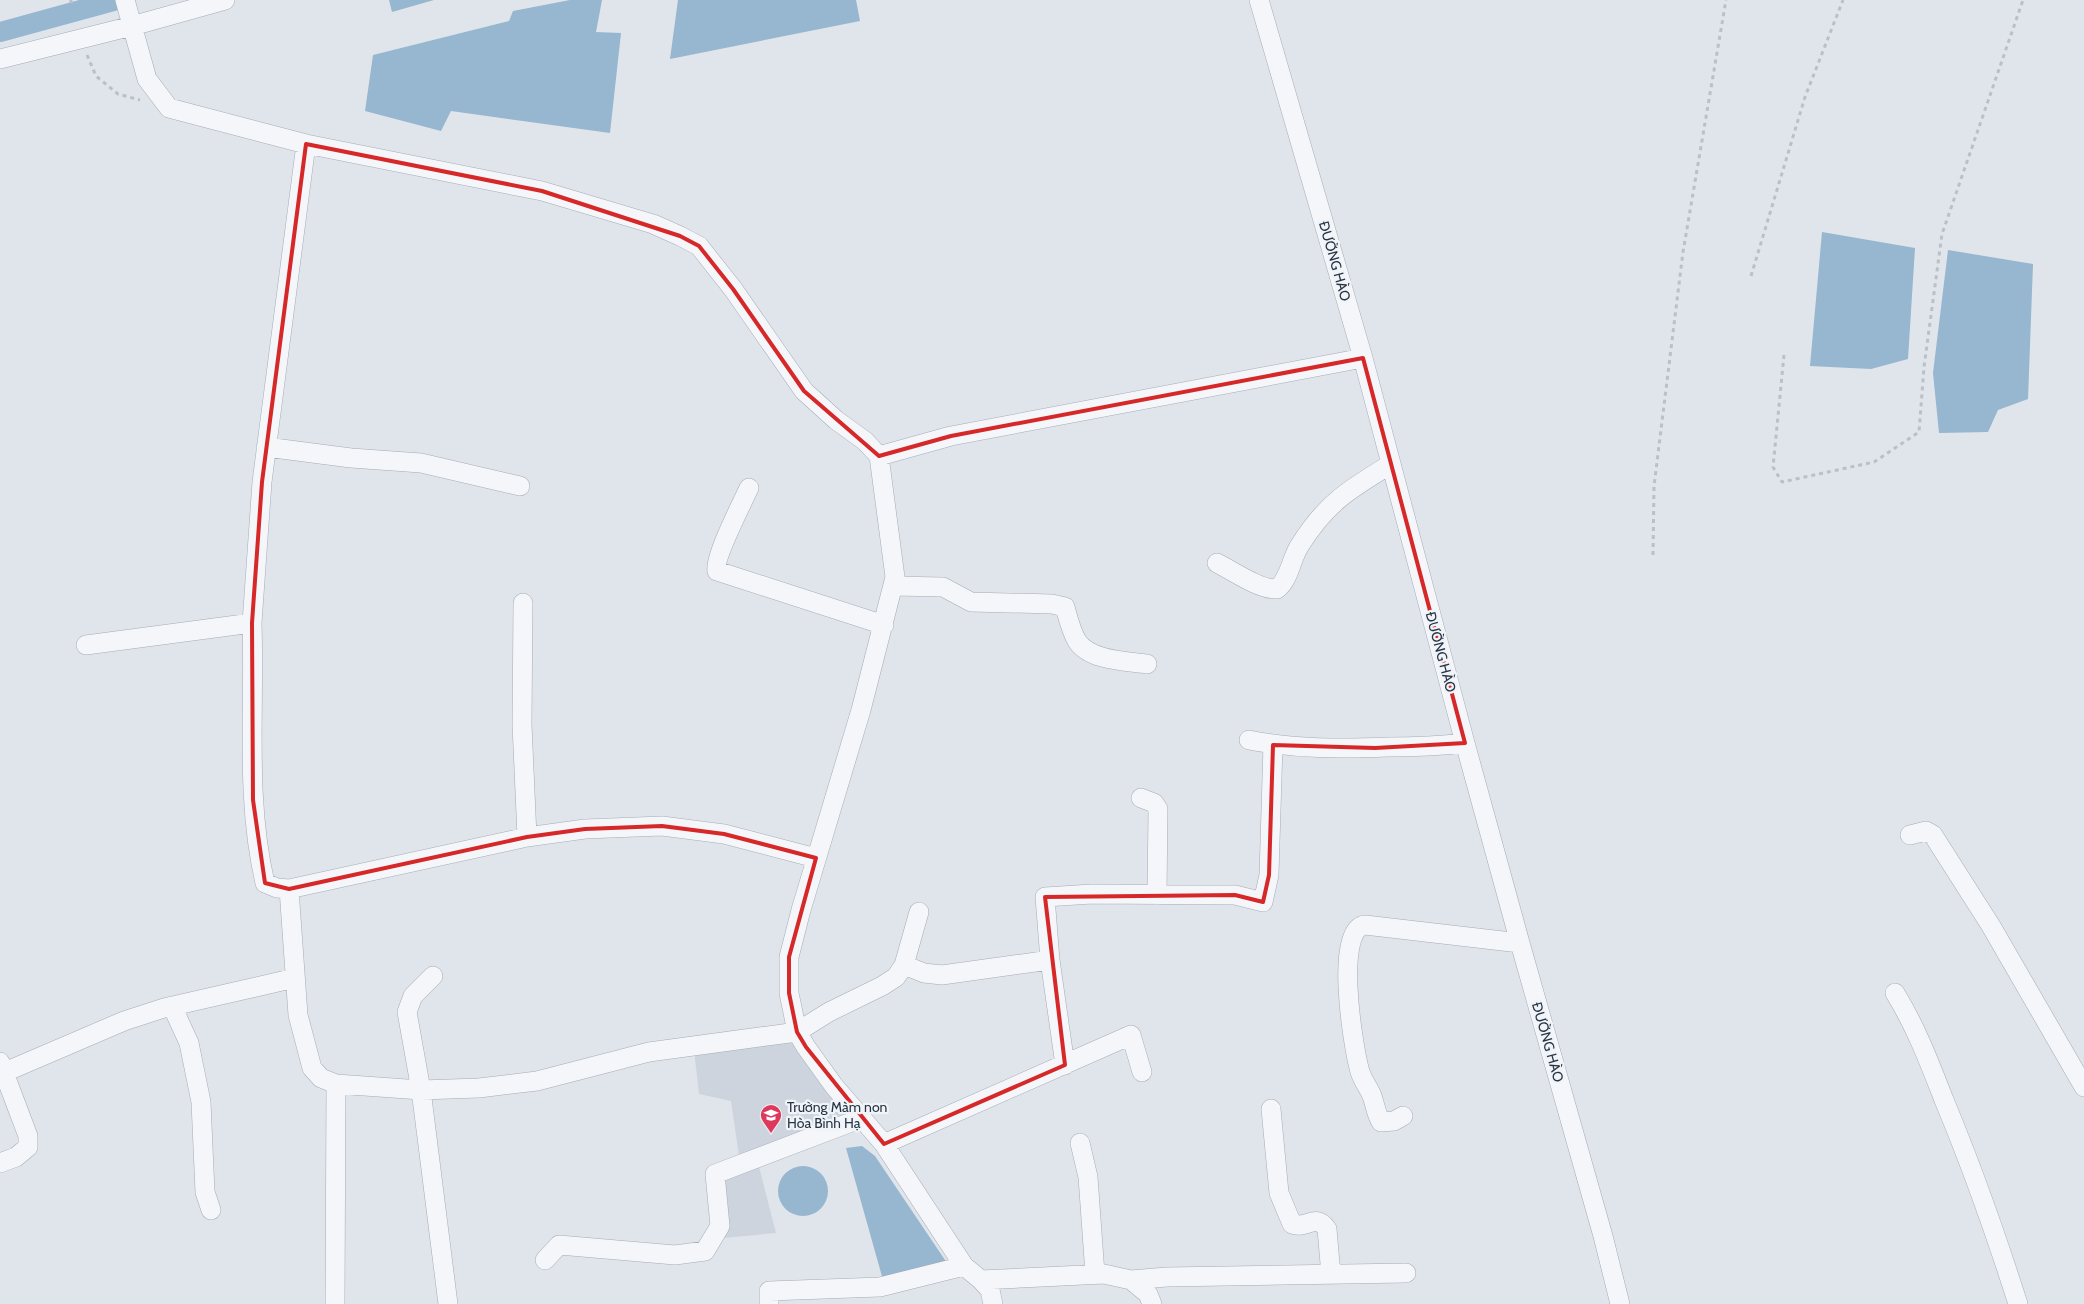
<svg xmlns="http://www.w3.org/2000/svg" width="2084" height="1304" font-family="Cabin,sans-serif">
  <style>
    .built { fill: #ced4dd }
    .water { fill: #97b6cf }
    .lines { fill: none; stroke-linecap: round; stroke-linejoin: round }
    .canal { stroke: #97b6cf; stroke-width: 20 }
    .street-casing { stroke: #a5acb6; stroke-width: 20 }
    .path { stroke: #bbc0c6; stroke-width: 3; stroke-dasharray: 4 4; stroke-linecap: butt }
    .street { stroke: #f4f6f9; stroke-width: 19 }
    .marked { fill: none; stroke: #d62828; stroke-width: 4; stroke-linejoin: round }
    .labels { text-anchor: middle; dominant-baseline: central; stroke-width: 4.5; stroke-linejoin: round; paint-order: stroke }
    .street-label { font-size: 14px; fill: #273444; stroke: #f0f4f8 }
    .poi-label { font-size: 14px; fill: #273444; stroke: #f0f4f8; text-anchor: start }
  </style>
  <rect width="100%" height="100%" fill="#e0e5eb"/>
  <path class="built" d="M793 1038 856 1113 756 1155 776 1233 724 1238 720 1177 741 1170 731 1101 699 1094 694 1050Z"/>
  <path class="water" d="M389 0H434L392 12Z
    M570 0H602L596 32 621 33 610 133 451 111 441 131 365 111 373 55 509 21 513 11Z
    M678 0H856L860 21 670 59Z
    M1822 232 1915 248 1908 359 1871 369 1810 366Z
    M1948 250 2033 264 2028 399 1998 410 1988 432 1939 433 1933 373Z
    M862 1146 875 1156 947 1263 883 1280 846 1148Z
    M778 1191a25 25 0 1 1 50 0a25 25 0 1 1-50 0Z"/>
  <g class="lines">
    <path class="canal" d="M0 32 117 0"/>
    <g class="street-casing">
      <path id="street" d="M125 0 147 79 169 108 306 144 542 191 653 224 680 236 699 246 733 289 804 391 836 420 865 441 879 456 895 577 861 710 801 910 789 957V993L797 1032 806 1047 834 1086 884 1144 964 1266 981 1280 1104 1274 1131 1280 1148 1294 1152 1304
        M1259 0 1363 358 1465 743 1520 943 1603 1236 1620 1304
        M0 59 132 26 225 0
        M266 447 351 458 421 463 520 486
        M879 456 951 436 1363 358
        M749 488C742 503 713 560 717 571L884 625
        M1217 563C1233 571 1260 590 1277 589 1290 579 1291 558 1300 545 1327 502 1350 489 1391 464
        M893 586 943 587 971 602 1052 604 1065 607C1068 618 1071 631 1077 641 1090 661 1126 661 1147 664
        M523 603 522 724 527 837
        M252 623 262 482 306 144
        M86 645 252 623C255 709 245 798 265 883L277 888 289 889 527 837 585 829 662 826 724 834 816 858
        M1249 740C1295 749 1341 749 1388 747 1414 747 1439 746 1465 743
        M1141 798 1154 803 1158 809 1157 895
        M1910 835 1926 831 1933 835 1991 926 2084 1087
        M289 889 298 1015 312 1068 321 1078 336 1084 421 1090 479 1088 537 1081 649 1052 797 1032 829 1012 882 986 896 977 904 965 919 912
        M904 965 924 973 942 975 1050 960
        M433 976 413 996 407 1012 421 1090 448 1304
        M1895 993C1916 1027 1930 1064 1944 1100 1972 1167 1996 1235 2018 1304
        M172 1006 189 1043 201 1102 205 1192 211 1210
        M0 1062 28 1136V1147L16 1157 0 1163
        M1065 1065 1050 960 1045 897 1092 894 1235 895 1263 902 1269 875 1273 745
        M5 1072 124 1021 164 1008 295 978
        M1271 1109 1279 1193 1292 1224C1307 1230 1315 1212 1327 1229L1331 1275
        M1403 1116 1394 1121 1381 1122C1376 1114 1375 1104 1372 1096 1368 1086 1361 1079 1359 1068 1353 1045 1334 929 1365 925L1520 943
        M1080 1143 1088 1177 1095 1274
        M884 1144 1131 1035 1142 1072
        M545 1260 559 1245 675 1255 705 1251 720 1226 715 1174 862 1118
        M981 1280 990 1290 993 1304
        M1131 1280 1167 1277 1406 1273
        M335 1304 336 1084
        M769 1304V1291L880 1287 964 1266"/>
    </g>
    <path class="path" d="M71 3V0
      M87 55 96 76 118 94 140 100
      M1751 276 1805 97 1843 0
      M1784 355 1773 467 1782 482 1874 462 1919 432 1924 367 1942 234 2023 0
      M1653 555 1654 486 1683 252 1726 0"/>
    <use href="#street" class="street"/>
  </g>
  <path class="marked" d="M306 144 542 191 680 236 699 246 733 289 804 391 879 456 951 436 1363 358 1465 743 1375 748 1273 745 1269 875 1263 902 1235 895 1045 897 1065 1065 884 1144 806 1047 797 1032 789 993V957L816 858 724 834 662 826 585 829 527 837 289 889 265 883 253 800 252 623 262 482Z"/>
  <defs>
    <g id="school-pin" transform="scale(1.125)"><path d="M0 17L-7.5 6A9.5 9.5 0 1 1 7.5 6Z" fill="#de385c" stroke="#f0f4f8"/><path d="M0-5L7-2L0 1L-7-2ZM-4 1L0 2.5L4 1V4Q0 6-4 4Z" fill="#fff"/></g>
  </defs>
  <g fill-rule="evenodd">
    <use href="#school-pin" x="771" y="1115"/>
  </g>
  <g class="labels">
    <g class="street-label">
      <text transform="translate(1335 261) rotate(74)">ĐƯỜNG HÀO</text>
      <text transform="translate(1441 652) rotate(75)">ĐƯỜNG HÀO</text>
      <text transform="translate(1548 1042) rotate(74)">ĐƯỜNG HÀO</text>
    </g>
    <g class="poi-label">
      <text x="787" y="1107">Trường Màm non<tspan x="787" dy="16">Hòa Bình Hạ</tspan></text>
    </g>
  </g>
</svg>
